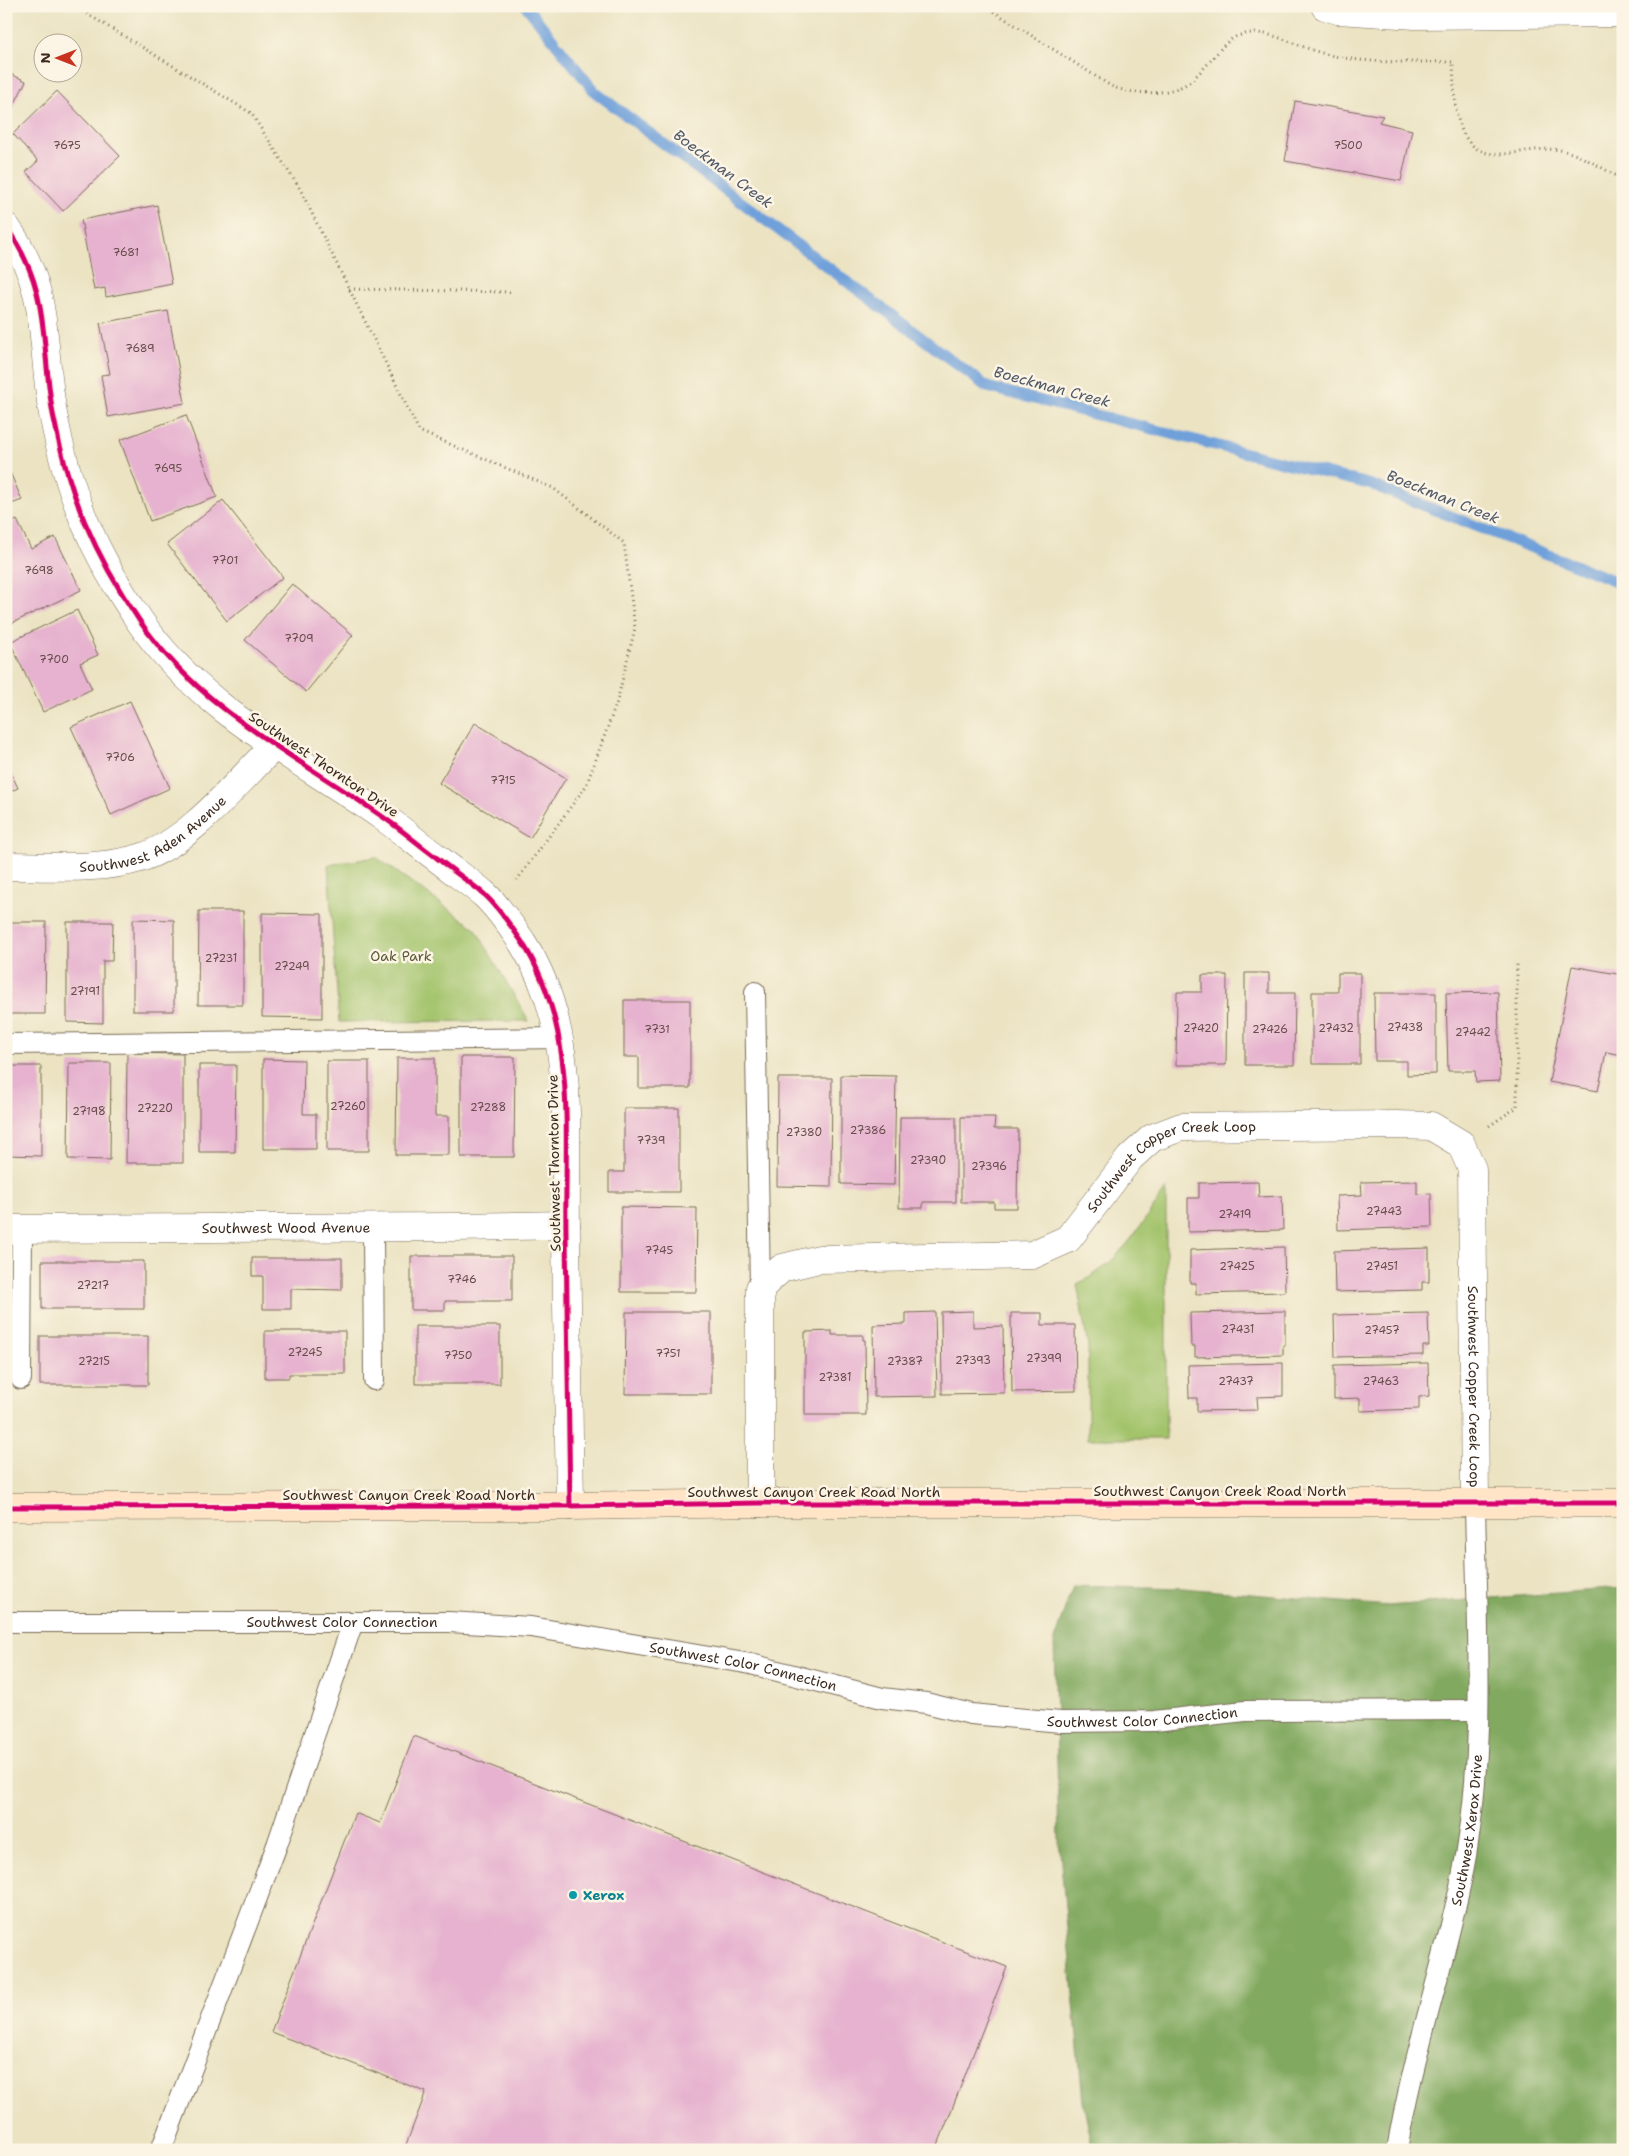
<svg xmlns="http://www.w3.org/2000/svg" width="1629" height="2156" font-family="'Shantell Sans',sans-serif">
  <style>
    .green { fill: #a2c36b; stroke: #6e7644 }
    .forest { fill: #81a95f; stroke: #5e6a3e }
    .lines { fill: none; stroke-linecap: round; stroke-linejoin: round }
    .stream { stroke: #70a0da; stroke-width: 11 }
    .building { fill: #e6b2cf }
    .lane-casing { stroke: #796b57; stroke-width: 22 }
    .street-casing { stroke: #796b57; stroke-width: 29 }
    .secondary-casing { stroke: #796b57; stroke-width: 29 }
    .path { stroke: #796b57; stroke-width: 3; stroke-dasharray: 1 4; stroke-linecap: butt }
    .lane { stroke: #fff; stroke-width: 20 }
    .street { stroke: #fff; stroke-width: 28 }
    .secondary { stroke: #ffe4c6; stroke-width: 28 }
    .cycleway-casing { stroke: #fcf5e5; stroke-width: 8 }
    .cycleway { stroke: #d6006c; stroke-width: 5 }
    .culture-dot { fill: #0f9aa8; stroke: #fcf5e5; stroke-width: 2 }
    .labels { text-anchor: middle; dominant-baseline: central; stroke-width: 5; stroke-linejoin: round; paint-order: stroke }
    .number-label { font-size: 11px; fill: #664c4a }
    .street-label { font-size: 14px; fill: #3b2a1e; stroke: #fcf5e5 }
    .park-label { font-size: 14px; fill: #5a5835; stroke: #fcf5e5 }
    .culture-label { font-size: 14px; font-weight: bold; fill: #0d838f; stroke: #fcf5e5; text-anchor: start }
    .water-label { font-size: 15px; font-style: italic; fill: #505969; stroke: #fcf5e5 }
  </style>
  <rect width="100%" height="100%" fill="#fcf5e5"/>
  <filter id="ink" filterUnits="userSpaceOnUse"><feTurbulence type="fractalNoise" baseFrequency=".02" numOctaves="2"/><feDisplacementMap in="SourceGraphic" scale="10" xChannelSelector="R" yChannelSelector="G"/><feConvolveMatrix kernelMatrix="1 2 1 2 8 2 1 2 1" color-interpolation-filters="sRGB"/></filter>
  <filter id="wash" filterUnits="userSpaceOnUse"><feTurbulence type="fractalNoise" baseFrequency=".0096" numOctaves="4" result="noise"/><feDisplacementMap in="SourceGraphic" scale="20" xChannelSelector="R" yChannelSelector="G"/><feGaussianBlur stdDeviation="1.12" result="paint"/><feColorMatrix in="noise" values="0 0 0 0 0 0 0 0 0 0 0 0 0 0 0 0 0 1.4 0 .05"/><feComposite in="paint" operator="in"/></filter>
  <g filter="url(#wash)">
    <rect width="100%" height="100%" fill="#ebe3c2"/>
    <path class="green" d="M376 857 475 928 529 1021 339 1022 328 865Z
      M1166 1189V1439H1088V1346L1077 1284C1120 1264 1139 1227 1166 1189Z"/>
    <path class="forest" d="M1073 1585 1183 1588 1388 1606 1623 1588V2150H1093L1083 2102 1059 1841 1054 1640Z"/>
    <g class="lines">
      <path class="stream" d="M526 6 595 92 987 387 1372 485 1623 584"/>
    </g>
    <g id="blocks">
      <path class="building" d="M6 72 26 81 6 121Z
        M57 91 120 156 63 211 26 172 38 161 13 134Z
        M1295 101 1383 116 1379 122 1412 130 1401 181 1285 161Z
        M157 205 172 284 106 297 105 288 94 290 81 220Z
        M168 311 185 403 108 417 101 375 110 374 100 323Z
        M186 415 217 497 150 521 120 440Z
        M6 463 22 500 6 506Z
        M223 500 283 577 227 621 167 544Z
        M17 520 31 549 55 537 81 590 6 626V525Z
        M292 584 353 635 306 692 245 640Z
        M77 610 98 655 80 663 92 689 43 712 10 642Z
        M130 701 170 788 111 815 71 727Z
        M475 723 566 778 530 838 439 783Z
        M6 762 18 788 6 793Z
        M199 911H243V1005H198Z
        M262 913 322 914V1018L262 1017Z
        M133 919 174 920V1011H133Z
        M6 922H46L45 1014H6Z
        M67 922H113L112 961H103V1023L67 1022Z
        M1572 966 1623 975V1055L1606 1052 1598 1091 1549 1082Z
        M1245 973H1269V993H1295L1294 1065H1245Z
        M1338 973H1360V1064H1312V992H1338Z
        M1202 975H1227L1226 1065H1176L1177 992H1202Z
        M1498 992 1500 1081 1476 1082 1475 1071H1448L1446 993Z
        M1374 993H1436V1074L1407 1075V1061H1375Z
        M624 1000H690V1088H639V1057H624Z
        M127 1053 183 1054V1163H126Z
        M461 1057H515L514 1157H461Z
        M397 1058H435V1116H449V1155H396Z
        M263 1059 304 1060 303 1114H316V1149H263Z
        M327 1061H369V1151H327Z
        M69 1063H111L110 1160 68 1159Z
        M199 1065H236L235 1152H199Z
        M6 1066H41V1156L6 1155Z
        M841 1075 896 1076 894 1185 841 1184Z
        M778 1078H832L831 1187 777 1186Z
        M624 1108H679V1192H609V1172H624Z
        M900 1117H956V1202H923V1208H899Z
        M961 1117H995L994 1129H1018L1017 1208H994V1202H961Z
        M1417 1181V1194L1431 1193 1432 1227 1338 1230 1337 1196 1362 1195 1361 1182Z
        M1258 1182 1259 1197 1282 1196 1283 1230 1188 1232V1198H1199V1183Z
        M621 1207 697 1208 696 1292H621Z
        M1284 1247 1285 1292 1196 1294V1283H1190V1250Z
        M1429 1248V1282H1422V1290L1335 1292 1334 1251Z
        M411 1256H512V1301H445V1310H411Z
        M252 1258H342V1290L291 1289V1309H263V1276H252Z
        M42 1261H144V1309H42Z
        M973 1311V1327L1003 1326 1004 1393 942 1394 941 1312Z
        M1285 1311V1345H1283V1355L1195 1357V1346H1191L1190 1313Z
        M626 1312H711V1394H625Z
        M935 1312 937 1396 874 1397 873 1325 906 1324V1313Z
        M1011 1313H1042V1325H1075L1076 1391 1012 1392Z
        M1428 1313 1429 1346H1423V1355L1335 1357 1334 1315Z
        M415 1326H500V1384H415Z
        M265 1331H345V1374H289V1378H265Z
        M832 1331V1335H863V1340H865L866 1415H805V1332Z
        M40 1336H148V1385H40Z
        M1283 1363V1396L1257 1397 1258 1410 1197 1411V1398H1189L1188 1365Z
        M1428 1363 1429 1396 1419 1397V1409L1360 1411V1398L1334 1399V1365Z
        M414 1736 1007 1967 936 2150H404L426 2092 271 2032 355 1813 380 1823Z"/>
    </g>
  </g>
  <g filter="url(#ink)">
    <use href="#blocks" fill-opacity="0" stroke="#796b57" stroke-width="1"/>
    <g class="lines">
      <g class="lane-casing">
        <g id="lane">
          <path d="M755 992 760 1288"/>
          <path d="M6 1044 560 1038"/>
          <path d="M373 1228 374 1380"/>
          <path d="M21 1379 22 1229"/>
          <path id="s1" d="M6 1622H449L531 1627 751 1664 882 1698 926 1703 971 1714 1061 1722 1154 1721 1245 1711 1478 1710"/>
          <path d="M161 2150 277 1845 353 1622"/>
          <path id="s2" d="M1397 2150C1412 2058 1443 1969 1462 1877 1487 1755 1477 1627 1475 1503"/>
        </g>
      </g>
      <g class="street-casing">
        <g id="street">
          <path d="M1325 6 1338 10 1415 15 1623 13"/>
          <path d="M6 227C52 291 40 342 53 414 68 493 94 554 139 620 201 711 297 756 383 817 402 830 419 845 437 858 453 871 470 882 485 895 499 908 511 926 522 942 579 1030 564 1136 566 1235 567 1326 569 1416 570 1506"/>
          <path id="s3" d="M6 866C50 866 97 871 140 858 189 843 238 781 274 746"/>
          <path id="s4" d="M6 1229 454 1227 566 1225"/>
          <path id="s5" d="M760 1503V1288L782 1268 819 1259 1032 1255 1068 1239 1130 1158 1152 1138 1181 1127 1396 1125 1431 1126 1461 1144 1472 1169 1475 1503"/>
        </g>
      </g>
      <g class="secondary-casing">
        <path id="secondary" d="M6 1507 570 1506 760 1503H1623"/>
      </g>
      <path class="path" d="M74 6 251 113 300 189 419 431 553 488 624 543 635 628 617 702 586 786 517 880
        M985 6 1111 86C1132 95 1168 96 1188 83 1197 76 1205 67 1212 59 1221 49 1228 38 1241 35 1263 28 1286 41 1307 48 1353 66 1405 61 1453 62 1455 98 1451 157 1502 154 1521 153 1540 147 1560 150 1582 154 1602 169 1623 179
        M349 289 511 292
        M1489 1126 1517 1107V963"/>
      <use href="#lane" class="lane"/>
      <use href="#street" class="street"/>
      <use href="#secondary" class="secondary"/>
      <g class="cycleway-casing">
        <path id="cycleway" d="M6 227C52 291 40 342 53 414 68 493 94 554 139 620 201 711 297 756 383 817 402 830 419 845 437 858 453 871 470 882 485 895 499 908 511 926 522 942 579 1030 564 1136 566 1235 567 1326 569 1416 570 1506
          M6 1507 570 1506 760 1503H1623"/>
      </g>
      <use href="#cycleway" class="cycleway"/>
    </g>
  </g>
  <circle class="culture-dot" cx="573" cy="1895" r="5"/>
  <g class="labels">
    <g class="number-label">
      <text x="67" y="145">7675</text>
      <text x="1348" y="145">7500</text>
      <text x="126" y="252">7681</text>
      <text x="140" y="348">7689</text>
      <text x="168" y="468">7695</text>
      <text x="225" y="560">7701</text>
      <text x="39" y="570">7698</text>
      <text x="299" y="638">7709</text>
      <text x="54" y="659">7700</text>
      <text x="120" y="757">7706</text>
      <text x="503" y="780">7715</text>
      <text x="221" y="958">27231</text>
      <text x="292" y="966">27249</text>
      <text x="85" y="991">27191</text>
      <text x="1405" y="1027">27438</text>
      <text x="1201" y="1028">27420</text>
      <text x="1336" y="1028">27432</text>
      <text x="657" y="1029">7731</text>
      <text x="1270" y="1029">27426</text>
      <text x="1473" y="1032">27442</text>
      <text x="348" y="1106">27260</text>
      <text x="488" y="1107">27288</text>
      <text x="155" y="1108">27220</text>
      <text x="89" y="1111">27198</text>
      <text x="868" y="1130">27386</text>
      <text x="804" y="1132">27380</text>
      <text x="651" y="1140">7739</text>
      <text x="928" y="1160">27390</text>
      <text x="989" y="1166">27396</text>
      <text x="1384" y="1211">27443</text>
      <text x="1235" y="1214">27419</text>
      <text x="659" y="1250">7745</text>
      <text x="1237" y="1266">27425</text>
      <text x="1382" y="1266">27451</text>
      <text x="462" y="1279">7746</text>
      <text x="93" y="1285">27217</text>
      <text x="1238" y="1329">27431</text>
      <text x="1382" y="1330">27457</text>
      <text x="305" y="1352">27245</text>
      <text x="668" y="1353">7751</text>
      <text x="458" y="1355">7750</text>
      <text x="1044" y="1358">27399</text>
      <text x="973" y="1360">27393</text>
      <text x="94" y="1361">27215</text>
      <text x="905" y="1361">27387</text>
      <text x="835" y="1377">27381</text>
      <text x="1236" y="1381">27437</text>
      <text x="1381" y="1381">27463</text>
    </g>
    <g class="street-label">
      <text transform="translate(324 764) rotate(34)">Southwest Thornton Drive</text>
      <text stroke="none"><textPath href="#s3" startOffset="156">Southwest Aden Avenue</textPath></text>
      <text transform="translate(554 1163) rotate(-91)">Southwest Thornton Drive</text>
      <text stroke="none"><textPath href="#s5" startOffset="672">Southwest Copper Creek Loop</textPath></text>
      <text stroke="none"><textPath href="#s4" startOffset="280">Southwest Wood Avenue</textPath></text>
      <text stroke="none"><textPath href="#s5" startOffset="1228">Southwest Copper Creek Loop</textPath></text>
      <text x="1220" y="1491">Southwest Canyon Creek Road North</text>
      <text x="814" y="1492">Southwest Canyon Creek Road North</text>
      <text x="409" y="1495">Southwest Canyon Creek Road North</text>
      <text stroke="none"><textPath href="#s1" startOffset="336">Southwest Color Connection</textPath></text>
      <text stroke="none"><textPath href="#s1" startOffset="741">Southwest Color Connection</textPath></text>
      <text stroke="none"><textPath href="#s1" startOffset="1146">Southwest Color Connection</textPath></text>
      <text stroke="none"><textPath href="#s2" startOffset="328">Southwest Xerox Drive</textPath></text>
    </g>
    <g class="park-label">
      <text x="401" y="956">Oak Park</text>
    </g>
    <g class="culture-label">
      <text x="583" y="1895">Xerox</text>
    </g>
    <g class="water-label">
      <text transform="translate(723 169) rotate(37)">Boeckman Creek</text>
      <text transform="translate(1052 387) rotate(15)">Boeckman Creek</text>
      <text transform="translate(1443 497) rotate(22)">Boeckman Creek</text>
    </g>
  </g>
  <rect width="1629" height="2156" fill="none" stroke="#fcf5e5" stroke-width="25"/>
  <g transform="translate(58 58) rotate(270)"><circle r="24" fill="#fcf5e5" stroke="#afa495"/>
  <path d="M0-4L9 19L0 12L-9 19Z" fill="#c8321e"/>
  <text y="-8" font-size="14" font-weight="bold" text-anchor="middle" fill="#3b2a1e">N</text>
  </g>
</svg>
